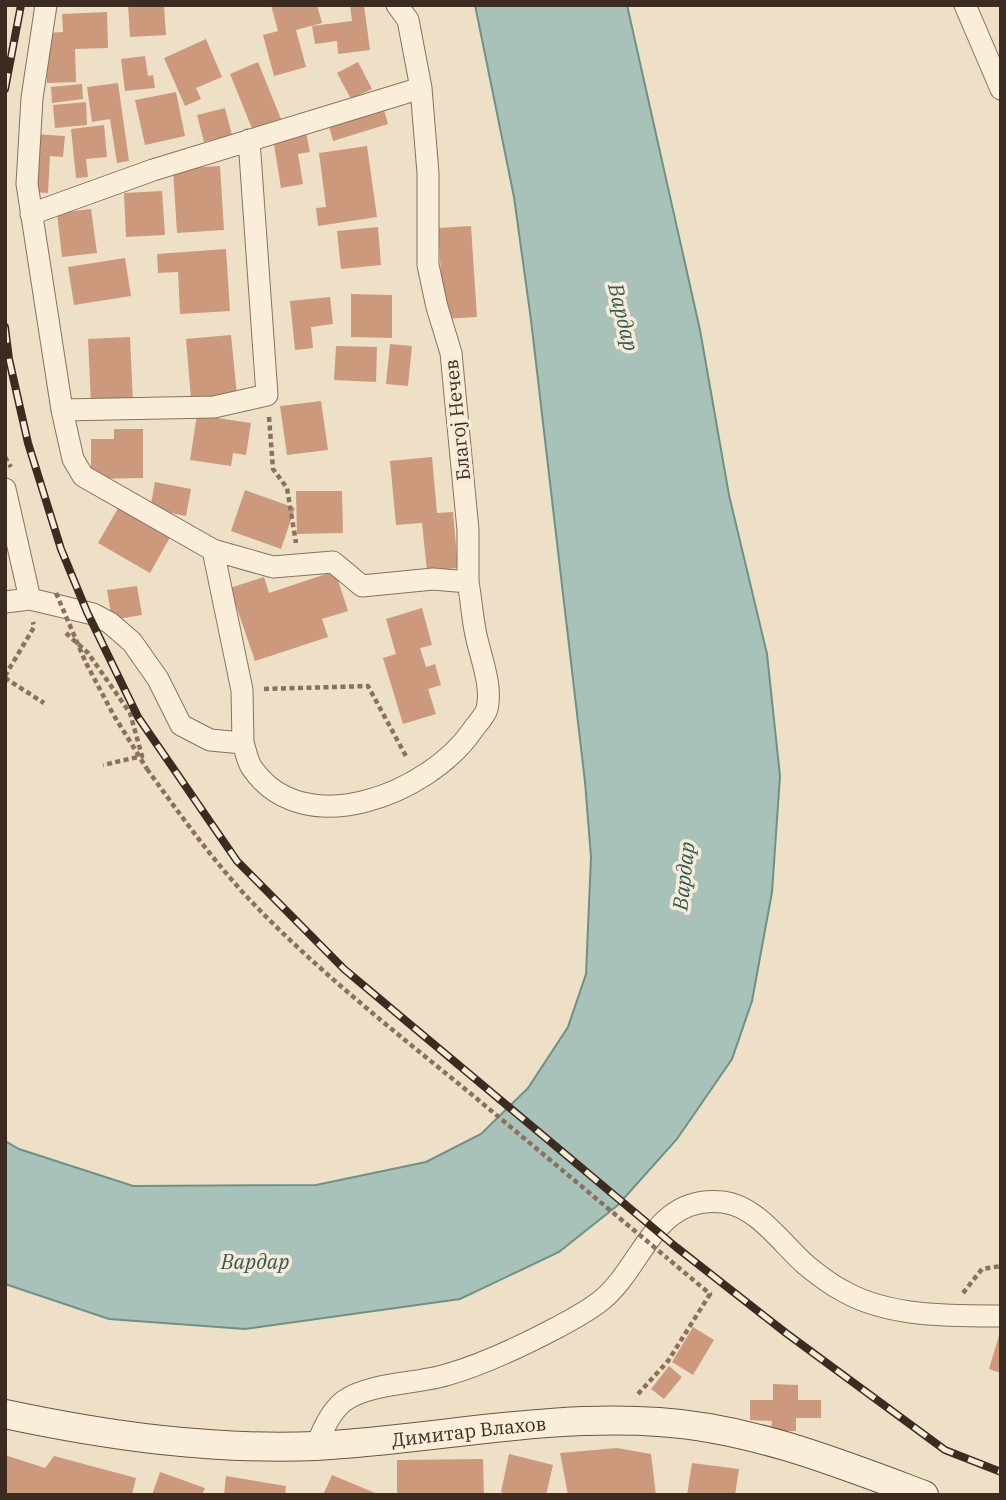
<svg xmlns="http://www.w3.org/2000/svg" width="1006" height="1500" font-family="'IBM Plex Serif',serif">
  <style>
    .water { fill: #a8c2b9; stroke: #6e9186; stroke-width: 2 }
    .building { fill: #cc997d }
    .lines { fill: none; stroke-linecap: round; stroke-linejoin: round }
    .minor-casing { stroke: #8a715c; stroke-width: 23 }
    .secondary-casing { stroke: #6c533f; stroke-width: 30 }
    .path { stroke: #8a715c; stroke-width: 4.5; stroke-dasharray: 5 3.5; stroke-linecap: butt }
    .minor { stroke: #f9eeda; stroke-width: 21 }
    .secondary { stroke: #f9eeda; stroke-width: 28 }
    .rail-casing { stroke: #3b2b20; stroke-width: 8 }
    .rail { stroke: #f6ebd6; stroke-width: 5; stroke-dasharray: 16; stroke-linecap: butt }
    .path-bridge { stroke: #8a715c; stroke-width: 4.5; stroke-dasharray: 5 3.5; stroke-linecap: butt }
    .labels { text-anchor: middle; dominant-baseline: central; stroke-width: 7; stroke-linejoin: round; paint-order: stroke }
    .street-label { font-size: 19px; fill: #3b2b20; stroke: #f6ebd6 }
    .water-label { font-size: 21px; font-style: italic; fill: #2f5a55; stroke: #f6ebd6 }
  </style>
  <rect width="100%" height="100%" fill="#eee0c7"/>
  <path class="water" d="M475 5H627L700 330 729 495 767 654 780 776 772 892 752 1001 732 1059 677 1139 618 1205 559 1252 460 1299 245 1329 109 1319 5 1284V1141L19 1149 133 1186 316 1185 426 1162 481 1134 528 1088 568 1027 586 974 591 857 585 782 531 320 514 197Z"/>
  <path class="building" d="M128 5H164L166 35 130 37Z
    M271 5H317L322 23 296 30 306 67 274 76 263 35 278 31Z
    M350 5H364L370 50 338 54 337 41 315 44 312 26 352 21Z
    M107 12 108 48 75 49 76 82 47 83 45 33 63 32 62 14Z
    M206 39 222 77 196 88 201 99 185 106 164 58Z
    M145 56 148 76 153 75 155 88 125 91 121 59Z
    M258 62 281 119 253 131 230 74Z
    M358 62 372 89 351 99 337 73Z
    M118 83 129 161 117 163 110 119 92 122 87 87Z
    M82 84 83 99 52 103 51 87Z
    M176 92 185 136 145 145 135 100Z
    M86 102 87 125 55 128 53 105Z
    M382 103 388 124 333 141 327 119Z
    M225 108 232 135 204 142 197 115Z
    M104 125 107 157 86 159 88 177 76 178 71 129Z
    M306 132 310 152 298 154 303 184 281 188 273 138Z
    M33 134 65 136 63 157 50 156 48 193 30 192Z
    M367 146 377 217 318 226 316 208 326 207 319 153Z
    M220 166 224 230 177 233 173 169Z
    M162 191 165 235 126 237 124 193Z
    M91 209 97 253 62 257 57 213Z
    M471 226 477 317 444 319 438 228Z
    M378 227 381 265 341 269 337 231Z
    M226 249 230 311 180 314 178 272 158 273 157 254Z
    M125 258 131 296 74 305 68 267Z
    M351 294 392 295V338L351 337Z
    M330 297 333 324 311 327 313 348 295 350 290 301Z
    M231 335 237 395 191 399 186 339Z
    M130 337 133 403 91 405 88 339Z
    M390 344 412 346 408 386 386 384Z
    M336 346 377 347 376 382 334 380Z
    M321 401 328 450 287 455 280 406Z
    M197 415 251 423 246 455 233 453 231 466 190 460Z
    M114 429H143V478L91 479V439H114Z
    M432 457 437 513 453 512 458 568 427 571 422 523 396 525 390 461Z
    M155 482 191 489 186 516 150 509Z
    M245 490 295 508 281 549 231 531Z
    M296 491H342L343 533 297 534Z
    M121 503 173 532 150 573 98 543Z
    M335 571 348 611 322 619 328 637 255 661 230 588 264 577 269 593Z
    M137 586 142 615 112 620 107 590Z
    M422 608 432 645 420 648 426 667 435 664 441 685 428 689 436 714 403 724 383 658 396 654 386 619Z
    M693 1327 714 1340 693 1375 672 1362Z
    M1000 1332H1001V1373L989 1369Z
    M669 1366 682 1377 664 1399 651 1389Z
    M773 1384 798 1385V1400H821V1418H796V1431H771L772 1421 750 1420V1400H773Z
    M617 1448 651 1454 656 1495H568L560 1453Z
    M509 1454 553 1465 546 1495H509L501 1492Z
    M5 1455 45 1468 54 1456 136 1478 132 1495H5Z
    M483 1459 484 1495H397V1460Z
    M692 1463 739 1469 735 1495H687Z
    M160 1472 205 1488 202 1495H152Z
    M332 1475 380 1495H323Z
    M226 1476 286 1486 285 1495H224Z"/>
  <g class="lines">
    <g class="minor-casing">
      <path id="minor" d="M46 5 32 98 27 184 62 410 73 459 83 476 213 550 273 567 333 562 362 586 433 579 468 582V530L451 353 437 307 428 265V173L421 88 408 20 397 5
        M965 5 1001 89
        M31 214 153 170 421 88
        M62 410 214 407 267 395 249 140
        M5 489 30 599
        M213 550 242 690 243 743
        M5 602 30 599 93 614 110 623 132 642 158 679 181 725 210 740 243 743C246 751 247 761 252 768 304 844 429 793 472 731 476 725 485 716 487 709 493 684 479 654 475 630 472 614 471 598 468 582
        M316 1446C323 1430 330 1412 344 1401 369 1383 416 1384 446 1375 485 1364 522 1346 558 1327 573 1319 590 1310 603 1299 644 1264 655 1194 723 1202 757 1206 782 1244 806 1265 818 1275 831 1285 845 1292 890 1317 951 1316 1001 1316"/>
    </g>
    <g class="secondary-casing">
      <g id="secondary">
        <path id="s1" d="M5 1414C108 1436 210 1450 316 1446 430 1440 544 1414 659 1422 751 1428 839 1463 924 1495"/>
      </g>
    </g>
    <path class="path" d="M269 417 273 469 287 488 296 543
      M5 457 11 467
      M66 633 88 653 130 713 142 756 103 765
      M5 676 34 627 33 622
      M5 678 44 703
      M264 689 368 686 407 758
      M147 769C179 813 211 858 248 898 318 972 398 1034 476 1098
      M963 1293 982 1269 1001 1266
      M638 1394 668 1361 710 1294 666 1257"/>
    <use href="#minor" class="minor"/>
    <use href="#secondary" class="secondary"/>
    <g class="rail-casing">
      <path id="rail" d="M5 89 21 5
        M5 327 9 359 28 443 61 549 87 612 138 717 237 861 344 969 676 1247 786 1333 945 1450 1001 1472"/>
    </g>
    <use href="#rail" class="rail"/>
    <path class="path-bridge" d="M56 593 86 663 113 714 147 769
      M476 1098 666 1257"/>
  </g>
  <g class="labels">
    <g class="street-label">
      <text transform="translate(457 420) rotate(-96)">Благој Нечев</text>
      <text stroke="none"><textPath href="#s1" startOffset="467">Димитар Влахов</textPath></text>
    </g>
    <g class="water-label">
      <text transform="translate(624 317) rotate(76)">Вардар</text>
      <text transform="translate(683 876) rotate(-84)">Вардар</text>
      <text x="255" y="1261">Вардар</text>
    </g>
  </g>
  <rect width="1006" height="1500" fill="none" stroke="#3b2b20" stroke-width="14"/>
</svg>
